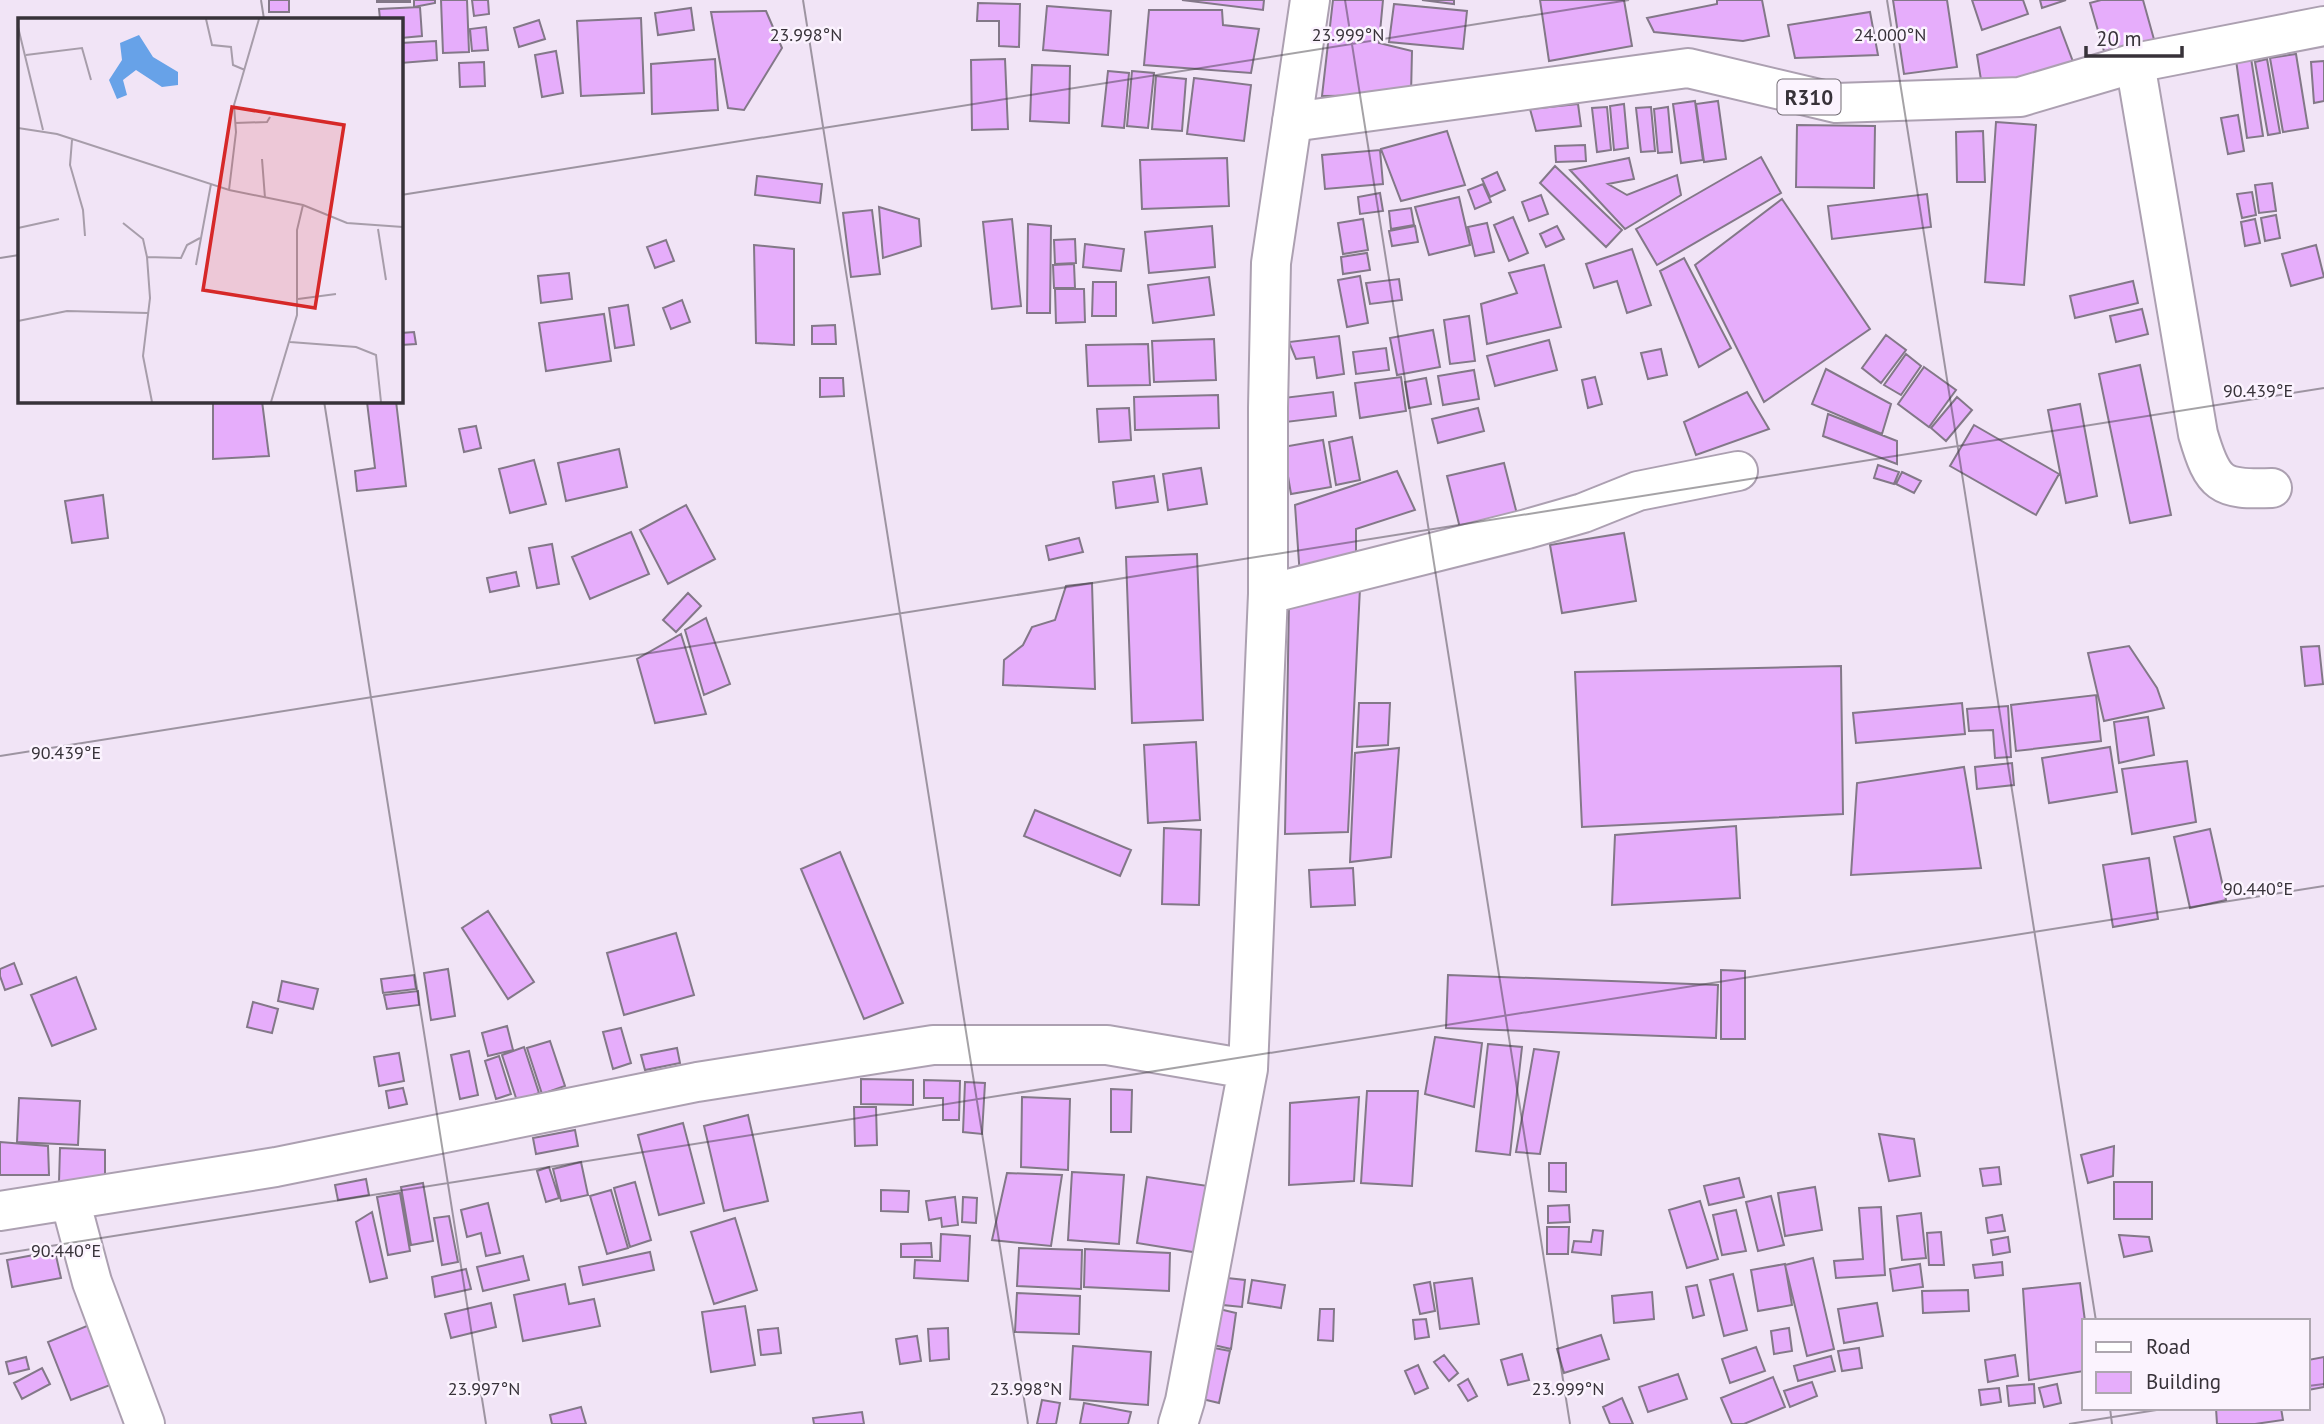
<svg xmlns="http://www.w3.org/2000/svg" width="2324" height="1424" font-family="'PT Sans',sans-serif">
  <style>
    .building { fill: #e6adfb; stroke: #837888; stroke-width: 2 }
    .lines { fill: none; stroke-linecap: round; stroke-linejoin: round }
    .minor-casing { stroke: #aca0b1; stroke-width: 42 }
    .major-casing { stroke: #aca0b1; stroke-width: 42 }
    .minor { stroke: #fff; stroke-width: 38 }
    .major { stroke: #fff; stroke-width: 38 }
    .ticks { fill: none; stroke: #373239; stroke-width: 2; stroke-opacity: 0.45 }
    .labels { text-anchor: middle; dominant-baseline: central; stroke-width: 5; stroke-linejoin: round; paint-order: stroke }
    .shield { fill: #fbf3fe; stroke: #726c74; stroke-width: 2 }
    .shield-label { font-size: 21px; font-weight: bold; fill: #373239 }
    .inset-road { fill: none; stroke: #a79daa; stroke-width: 2 }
    .view { fill: #d62828; fill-opacity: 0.15; stroke: #d62828; stroke-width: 3.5 }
    .inset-edge { fill: none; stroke: #373239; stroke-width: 3.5 }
    .ticks-label { font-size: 18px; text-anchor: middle; fill: #373239; stroke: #fbf3fe; stroke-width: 5; stroke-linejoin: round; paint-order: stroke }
  </style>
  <rect width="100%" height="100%" fill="#f1e4f6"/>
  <path class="building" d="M269 0H289V12H269Z
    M377 0H410V2H377Z
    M414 0H435V3L414 7Z
    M441 0H467L469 52 443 53Z
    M472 0H488L489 14 474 16Z
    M1182 0H1264L1263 10Z
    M1333 0H1383L1379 43 1412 51 1411 95 1322 96Z
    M1422 0H1454V4Z
    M1540 0H1624L1632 46 1549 61Z
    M1717 0H1762L1769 36 1743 41 1654 32 1647 18 1717 4Z
    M1893 0H1947L1957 67 1904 74Z
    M1972 0H2023L2028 14 1982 30Z
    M2040 0H2066L2042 8Z
    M2101 0H2143L2155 43 2106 58 2090 3Z
    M978 3 1020 4 1019 47 999 46V21H977Z
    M1394 4 1467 11 1463 49 1389 42Z
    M1047 6 1111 11 1108 55 1043 50Z
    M420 7 422 36 401 38V19H380L379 9Z
    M691 8 694 30 658 35 655 13Z
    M1149 10H1222L1223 25 1259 29 1251 73 1144 65Z
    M766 11 782 48 744 110 728 108 711 12Z
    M1870 12 1878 55 1795 58 1788 25Z
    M641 18 644 93 581 96 577 21Z
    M539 20 545 39 519 47 514 28Z
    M486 27 488 50 472 51 470 29Z
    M2060 27 2075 67 1982 86 1977 55Z
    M436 41 437 60 401 63V43Z
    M556 51 563 93 542 97 535 55Z
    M2296 54 2308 128 2283 132 2270 58Z
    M2251 58 2263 136 2247 138 2236 60Z
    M715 59 718 110 652 114 651 64Z
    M1005 59 1008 129 972 130 971 60Z
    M2267 59 2280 133 2268 135 2255 62Z
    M2324 61V101L2314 103 2311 62Z
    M484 62 485 86 460 87 459 63Z
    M1032 65 1070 66 1069 123 1030 121Z
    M1108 71 1129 73 1124 128 1102 126Z
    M1132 71 1154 73 1148 128 1127 126Z
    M1156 76 1186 79 1182 131 1152 129Z
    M1194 78 1251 85 1244 141 1187 134Z
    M1695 101 1703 160 1681 163 1673 104Z
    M1718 101 1726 159 1704 162 1696 104Z
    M1578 104 1581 126 1536 131 1530 109Z
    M1624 104 1628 148 1614 150 1610 106Z
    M1607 107 1611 150 1597 152 1592 108Z
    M1651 107 1655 151 1641 152 1636 108Z
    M1668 107 1672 152 1658 153 1654 109Z
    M2238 115 2244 151 2228 154 2221 118Z
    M1996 122 2036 125 2024 285 1985 282Z
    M1797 125 1875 126 1874 188 1796 187Z
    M1447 131 1465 185 1401 201 1381 149Z
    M1983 131 1985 182H1957L1956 132Z
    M1585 145 1586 161 1556 162 1555 146Z
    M1380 150 1383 184 1325 189 1322 155Z
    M1761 157 1781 193 1657 265 1636 229Z
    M1227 158 1229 206 1142 209 1140 160Z
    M1629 158 1634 179 1608 184 1627 195 1677 175 1681 195 1625 229 1570 170Z
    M1555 166 1622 230 1606 247 1540 183Z
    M1497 172 1505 190 1490 197 1482 179Z
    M757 176 822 184 820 203 755 195Z
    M2272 183 2276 211 2259 213 2255 185Z
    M1483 184 1491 202 1475 209 1468 190Z
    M2252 192 2256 215 2242 218 2237 194Z
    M1380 193 1383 211 1360 214 1358 197Z
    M1927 194 1931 227 1832 239 1828 206Z
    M1541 195 1548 214 1529 221 1522 202Z
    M1459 197 1470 245 1429 255 1415 207Z
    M1782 199 1870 329 1764 402 1695 265Z
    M879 207 919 219 921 246 883 258Z
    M1411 208 1414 225 1391 229 1389 211Z
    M872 210 880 274 851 277 843 213Z
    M2276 215 2280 238 2265 241 2261 218Z
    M1513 217 1528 253 1509 261 1494 225Z
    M1012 219 1021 306 992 309 983 222Z
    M1363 219 1368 250 1343 254 1338 223Z
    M2255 219 2260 243 2245 246 2241 222Z
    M1487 223 1494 252 1475 256 1468 227Z
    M1028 224 1051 226 1050 313H1027Z
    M1212 226 1215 267 1149 273 1145 232Z
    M1415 226 1418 242 1392 246 1389 231Z
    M1557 226 1564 239 1546 247 1540 234Z
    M1075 239 1076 263 1055 264 1054 240Z
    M666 240 674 261 655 268 647 247Z
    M1085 244 1124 249 1121 271 1083 267Z
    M754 245 794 249V345L756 343Z
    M2316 245 2324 277 2291 286 2282 254Z
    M1632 249 1651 305 1627 313 1617 281 1594 288 1586 264Z
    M1367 253 1370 270 1343 274 1341 257Z
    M1684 258 1731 348 1699 367 1660 271Z
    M1074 264 1075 288H1054L1053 265Z
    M1544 265 1561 327 1487 344 1481 304 1517 293 1509 273Z
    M569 273 572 299 541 303 538 276Z
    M1360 276 1368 323 1347 327 1338 280Z
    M1209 277 1214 315 1153 323 1148 285Z
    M1399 279 1402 300 1370 304 1366 283Z
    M2133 281 2138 303 2075 318 2070 296Z
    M1093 282H1116V316H1092Z
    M1055 289H1084L1085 322 1056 323Z
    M682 300 690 322 671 329 663 308Z
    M628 305 634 345 615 348 609 308Z
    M2142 309 2148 334 2116 342 2110 316Z
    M604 314 611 361 546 371 539 323Z
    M1469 316 1475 361 1450 364 1444 320Z
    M835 325 836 344H812V326Z
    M1433 330 1440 367 1397 375 1390 338Z
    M414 332 416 344 401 345V333Z
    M1886 335 1906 350 1881 383 1862 368Z
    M1339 336 1344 374 1317 378 1314 357 1296 359 1289 342Z
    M1214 339 1216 380 1154 382 1152 341Z
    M1549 340 1557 370 1495 386 1487 356Z
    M1148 344 1150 385 1088 386 1086 345Z
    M1386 348 1389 370 1356 374 1353 352Z
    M1661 349 1667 375 1648 379 1641 353Z
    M1906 354 1921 366 1901 395 1884 385Z
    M2140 365 2171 515 2130 523 2099 374Z
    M1924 367 1956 390 1929 427 1898 404Z
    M1826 369 1891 404 1882 434 1812 404Z
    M1474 370 1479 399 1443 405 1438 376Z
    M1401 377 1406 411 1360 418 1355 383Z
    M1595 377 1602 404 1588 408 1582 380Z
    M820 378H843L844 396 820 397Z
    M1426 378 1431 404 1409 408 1405 382Z
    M1333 392 1336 416 1286 422 1283 398Z
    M1747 392 1769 429 1696 455 1684 422Z
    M1218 395 1219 428 1135 430 1134 397Z
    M1957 397 1972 410 1946 441 1931 428Z
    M213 401H262L269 456 213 459Z
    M396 401 406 486 357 491 355 471 375 468 367 402Z
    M2080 404 2097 496 2066 503 2048 410Z
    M1129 408 1131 440 1099 442 1097 409Z
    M1478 408 1484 431 1438 443 1432 419Z
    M1828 414 1897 441V464L1823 436Z
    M1974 425 2059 474 2036 515 1950 466Z
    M476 426 481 448 464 452 459 429Z
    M1352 437 1360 480 1336 485 1329 442Z
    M1323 440 1331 487 1291 494 1283 447Z
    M619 449 627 487 566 501 558 463Z
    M534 460 546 504 510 513 499 469Z
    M1504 463 1519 522 1462 536 1447 476Z
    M1878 465 1899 472 1894 484 1874 478Z
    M1201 468 1207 504 1168 510 1163 474Z
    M1397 471 1415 510 1356 529V562L1300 577 1295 505Z
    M1902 472 1921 481 1914 493 1896 484Z
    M1154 476 1158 502 1116 508 1113 482Z
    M103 495 108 538 72 543 65 501Z
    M686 505 715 559 668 584 640 530Z
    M631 532 649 574 590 599 572 557Z
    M1624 533 1636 601 1562 613 1550 545Z
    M1079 538 1083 552 1049 560 1046 546Z
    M552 544 559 584 537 588 529 548Z
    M1197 554 1203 720 1132 723 1126 557Z
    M516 572 519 586 490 592 487 578Z
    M1092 583 1095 689 1003 685 1004 660 1023 645 1032 627 1055 620 1066 586Z
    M1360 588 1348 832 1285 834 1289 602Z
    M688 593 701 606 676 632 663 620Z
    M706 618 730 684 704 695 685 630Z
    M681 634 706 714 655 723 637 659Z
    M2129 646 2157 688 2164 708 2104 721 2088 653Z
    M2319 646 2323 684 2305 686 2301 647Z
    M1841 666 1843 814 1582 827 1575 672Z
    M2096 695 2101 741 2016 751 2011 705Z
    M1359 703H1390L1388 745 1357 747Z
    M1962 703 1965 734 1856 743 1853 713Z
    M2008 706 2011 757 1995 758 1993 730 1969 731 1967 709Z
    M2148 717 2154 755 2119 763 2114 722Z
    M1196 742 1200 820 1148 823 1144 745Z
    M2110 747 2117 792 2049 803 2042 758Z
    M1399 748 1391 857 1350 862 1355 753Z
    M2187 761 2196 822 2132 834 2122 769Z
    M2012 763 2014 785 1977 789 1975 767Z
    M1964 767 1981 868 1851 875 1857 783Z
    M1035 810 1131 850 1120 876 1024 836Z
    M1736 826 1740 898 1612 905 1615 835Z
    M1164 828 1201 830 1199 905 1162 904Z
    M2210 829 2226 900 2190 908 2174 837Z
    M840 852 903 1003 864 1019 801 869Z
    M2149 858 2158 919 2113 927 2103 865Z
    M1353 868 1355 905 1311 907 1309 870Z
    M488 911 534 982 508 999 462 928Z
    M676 933 694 995 624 1015 607 953Z
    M14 963 22 984 5 990 0 976V969Z
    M448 969 455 1016 431 1020 424 973Z
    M1721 970 1745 971V1039H1721Z
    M414 975 416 989 383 993 381 979Z
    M1448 975 1718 985 1716 1038 1446 1028Z
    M76 977 96 1029 52 1046 31 995Z
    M282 981 318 989 313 1009 278 1001Z
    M418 991 419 1005 387 1009 384 995Z
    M253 1002 278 1009 272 1033 247 1027Z
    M507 1026 513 1050 488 1056 482 1033Z
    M621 1028 631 1063 613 1069 603 1032Z
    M1435 1037 1482 1043 1474 1107 1425 1094Z
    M550 1041 565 1086 542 1094 527 1048Z
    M1488 1044 1522 1047 1510 1155 1476 1151Z
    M524 1047 539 1093 517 1101 502 1055Z
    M677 1048 680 1063 645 1070 641 1055Z
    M1534 1049 1559 1052 1540 1154 1516 1152Z
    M469 1051 478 1095 460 1099 451 1055Z
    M399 1053 404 1081 379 1086 374 1057Z
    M499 1056 511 1094 496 1099 485 1061Z
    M861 1079 913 1080V1105L861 1104Z
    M924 1080 960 1081 959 1120H943V1098H924Z
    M965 1082 985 1083 982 1134 963 1132Z
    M403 1088 407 1104 389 1108 386 1091Z
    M1111 1089 1132 1090 1131 1132H1111Z
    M1367 1091H1418L1412 1186 1361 1183Z
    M1022 1097 1070 1099 1068 1170 1021 1167Z
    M1359 1097 1354 1181 1289 1185 1290 1103Z
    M19 1098 80 1101 78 1145 17 1142Z
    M854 1107H876L877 1145 855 1146Z
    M748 1115 768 1201 724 1211 704 1126Z
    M683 1123 704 1203 659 1215 638 1135Z
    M575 1130 578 1146 536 1154 533 1138Z
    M1879 1134 1914 1139 1920 1176 1889 1181Z
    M0 1142 48 1146 49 1175H0Z
    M2114 1146 2113 1176 2088 1183 2081 1155Z
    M60 1148 105 1150V1183L59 1182Z
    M581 1162 588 1195 561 1201 553 1169Z
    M1549 1163H1566V1192L1549 1191Z
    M549 1167 559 1198 546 1202 537 1171Z
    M1999 1167 2001 1184 1983 1186 1980 1169Z
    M1072 1172 1124 1175 1119 1244 1068 1240Z
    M1007 1173 1062 1175 1051 1246 992 1240Z
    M1147 1177 1208 1186 1199 1253 1137 1243Z
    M1739 1178 1744 1197 1709 1205 1704 1186Z
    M366 1179 369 1195 338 1200 335 1185Z
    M635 1182 651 1240 630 1247 614 1188Z
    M2114 1182H2152V1219H2114Z
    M423 1183 433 1241 411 1245 401 1187Z
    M1815 1187 1822 1230 1785 1236 1778 1193Z
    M611 1190 628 1248 607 1254 590 1196Z
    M881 1190 909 1191 908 1212 881 1211Z
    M400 1193 410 1251 388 1255 377 1197Z
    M1771 1196 1784 1245 1758 1251 1746 1202Z
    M955 1197 958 1225 942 1227 941 1218 929 1220 926 1201Z
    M963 1197 977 1198 976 1223 962 1222Z
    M1700 1201 1718 1259 1687 1268 1669 1210Z
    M488 1203 500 1253 486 1256 481 1233 467 1237 461 1210Z
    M1569 1205 1570 1222 1548 1223V1206Z
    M1881 1207 1885 1275 1836 1278 1834 1261 1863 1259 1859 1208Z
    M1736 1210 1746 1251 1722 1255 1713 1215Z
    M372 1212 387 1278 370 1282 356 1222Z
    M1921 1213 1926 1258 1902 1260 1897 1216Z
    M2002 1215 2005 1231 1988 1233 1986 1218Z
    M449 1216 458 1262 442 1265 434 1218Z
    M735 1218 757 1290 714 1304 691 1232Z
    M1547 1227H1569L1568 1254H1547Z
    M1593 1230 1603 1231 1601 1255 1572 1252 1574 1241 1591 1242Z
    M1941 1232 1944 1265H1929L1927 1233Z
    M941 1234 970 1236 968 1281 914 1278 915 1260 940 1261Z
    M2119 1235 2149 1237 2152 1251 2124 1257Z
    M2008 1237 2010 1252 1993 1255 1991 1240Z
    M931 1243 932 1257H901V1244Z
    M1019 1248 1082 1250 1081 1289 1017 1286Z
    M1085 1249 1170 1253 1169 1291 1084 1287Z
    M55 1251 61 1278 12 1287 7 1260Z
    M650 1252 654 1270 583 1285 579 1267Z
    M523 1256 529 1280 483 1291 477 1267Z
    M1813 1258 1834 1349 1807 1356 1785 1265Z
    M2002 1262 2003 1275 1975 1278 1973 1265Z
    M1785 1264 1792 1305 1758 1311 1751 1270Z
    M1920 1264 1923 1287 1893 1291 1890 1269Z
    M466 1269 471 1289 435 1297 432 1277Z
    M1733 1274 1747 1330 1724 1336 1710 1280Z
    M1227 1278 1245 1280 1242 1307 1223 1305Z
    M1472 1278 1479 1324 1440 1329 1434 1283Z
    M1252 1280 1285 1285 1281 1308 1248 1303Z
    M1430 1282 1435 1311 1420 1314 1414 1285Z
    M2080 1283 2085 1321 2084 1371 2029 1380 2023 1289Z
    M565 1284 569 1304 594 1299 600 1326 523 1341 514 1295Z
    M1697 1285 1704 1315 1693 1318 1686 1287Z
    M1968 1290 1969 1311 1923 1313 1922 1291Z
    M1652 1292 1654 1319 1614 1323 1612 1296Z
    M1017 1293 1080 1296 1079 1334 1015 1332Z
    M491 1303 496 1327 451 1338 445 1314Z
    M1877 1303 1883 1336 1844 1343 1838 1309Z
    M745 1306 755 1365 711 1372 702 1312Z
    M1215 1308 1236 1313 1231 1349 1209 1344Z
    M1320 1309H1334L1333 1341 1318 1340Z
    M1426 1319 1429 1337 1415 1339 1413 1320Z
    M94 1323 118 1382 71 1400 48 1342Z
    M778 1328 781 1353 761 1355 758 1330Z
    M948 1328 949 1359 930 1361 928 1329Z
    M1789 1328 1792 1351 1774 1354 1771 1331Z
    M1601 1335 1609 1359 1564 1373 1557 1349Z
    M917 1336 921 1361 900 1364 896 1339Z
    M1073 1346 1151 1352 1148 1405 1070 1399Z
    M1209 1347 1230 1351 1219 1403 1198 1398Z
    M1756 1347 1765 1371 1730 1383 1722 1359Z
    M1859 1348 1862 1368 1842 1371 1838 1351Z
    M1522 1354 1529 1380 1508 1385 1501 1360Z
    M1444 1355 1458 1373 1449 1381 1434 1362Z
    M2015 1355 2018 1376 1988 1382 1985 1360Z
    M1831 1356 1835 1371 1798 1381 1794 1366Z
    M26 1357 29 1369 9 1374 6 1362Z
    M2324 1357V1387L2308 1390V1360Z
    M1418 1365 1428 1388 1415 1394 1405 1371Z
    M42 1368 50 1384 22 1399 14 1383Z
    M1678 1374 1687 1399 1648 1412 1639 1387Z
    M1773 1377 1785 1407 1744 1424H1732L1721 1398Z
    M1468 1379 1477 1396 1468 1401 1458 1385Z
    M1812 1382 1817 1396 1790 1407 1784 1391Z
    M2034 1384 2035 1403 2009 1406 2007 1386Z
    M2057 1384 2061 1403 2044 1407 2039 1388Z
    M1999 1388 2001 1402 1981 1405 1979 1390Z
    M1622 1398 1633 1424H1610L1603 1407Z
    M1042 1400 1060 1403 1056 1424H1037Z
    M1084 1403 1131 1412 1128 1424H1080Z
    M581 1407 586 1424H552L550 1415Z
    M2216 1408H2281L2283 1420 2255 1424H2217Z
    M862 1412 864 1424H814L813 1418Z"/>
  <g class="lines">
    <g class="minor-casing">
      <path id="minor" d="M2135 63 2198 434C2213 485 2220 490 2272 488
        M1268 594 1527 529 1583 513 1638 491 1738 471
        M70 1200 92 1282 145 1424
        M0 1211 276 1167 697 1082 933 1045H1107L1248 1069
        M1178 1424 1185 1401 1248 1069 1268 594V408L1271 263 1292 122"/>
    </g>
    <g class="major-casing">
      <path id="major" d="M1310 0 1292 122 1688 68 1836 103 2020 97 2135 63 2324 26"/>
    </g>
    <use href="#minor" class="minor"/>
    <use href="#major" class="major"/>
  </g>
  <path class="ticks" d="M261 0 264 19M803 0 1028 1424M1345 0 1570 1424M1887 0 2096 1321M401 195 1629 0M0 258 19 255M324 401 486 1424M0 756 2324 388M0 1254 2324 886M2308 1386 2324 1384M2110 1408 2112 1424M2069 1424 2169 1408"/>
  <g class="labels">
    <rect class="shield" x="1777.5" y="79.5" width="63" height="35" rx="5"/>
    <g class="shield-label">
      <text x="1809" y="97">R310</text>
    </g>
  </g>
  <g transform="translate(18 18)">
    <rect width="385" height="385" fill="#f1e4f6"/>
    <path d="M121 17 135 39 160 54V67L144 69 118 52 105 62 109 77 99 81 91 62 104 42 102 25Z" fill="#67a2e8"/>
    <path class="inset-road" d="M188 1 194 27 213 29 215 47 227 52M0 9 25 112M8 37 64 30 73 62M217 105 249 104 252 99M0 110 39 116 211 172 218 114 216 87 241 1M54 122 52 147 65 192 67 218M244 141 247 180M211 172 285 187 329 205 385 209M105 205 125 221 129 239 132 280 125 338 134 384M0 210 41 201M360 211 368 262M129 239 163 240 169 227 182 220M178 247 193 166M280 281 318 276M0 303 49 293 130 295M272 324 338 329 358 337 363 384M253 384 279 297V212L285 187"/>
    <path class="view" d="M214 89 326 107 297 290 185 272Z"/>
    <rect width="385" height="385" class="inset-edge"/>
  </g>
  <g class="ticks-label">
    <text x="806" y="41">23.998°N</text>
    <text x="1348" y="41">23.999°N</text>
    <text x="1890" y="41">24.000°N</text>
    <text x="2258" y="397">90.439°E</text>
    <text x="66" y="759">90.439°E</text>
    <text x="2258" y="895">90.440°E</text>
    <text x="66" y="1257">90.440°E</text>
    <text x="484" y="1395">23.997°N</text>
    <text x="1026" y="1395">23.998°N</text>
    <text x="1568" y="1395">23.999°N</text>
  </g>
  <rect x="2082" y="1319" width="228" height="91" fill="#fbf3fe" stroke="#ada6af" stroke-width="2"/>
  <rect x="2096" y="1342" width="35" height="10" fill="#ffffff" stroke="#ada6af" stroke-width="2"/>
  <text x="2146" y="1354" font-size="21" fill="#373239">Road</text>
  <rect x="2096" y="1372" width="35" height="21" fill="#e6adfb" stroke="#ada6af" stroke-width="2"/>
  <text x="2146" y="1389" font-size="21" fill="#373239">Building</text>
  <path d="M2086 46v10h96v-10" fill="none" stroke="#373239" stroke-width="3.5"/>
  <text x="2096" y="46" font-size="21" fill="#373239" stroke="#fbf3fe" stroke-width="5" paint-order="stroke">20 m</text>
</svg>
